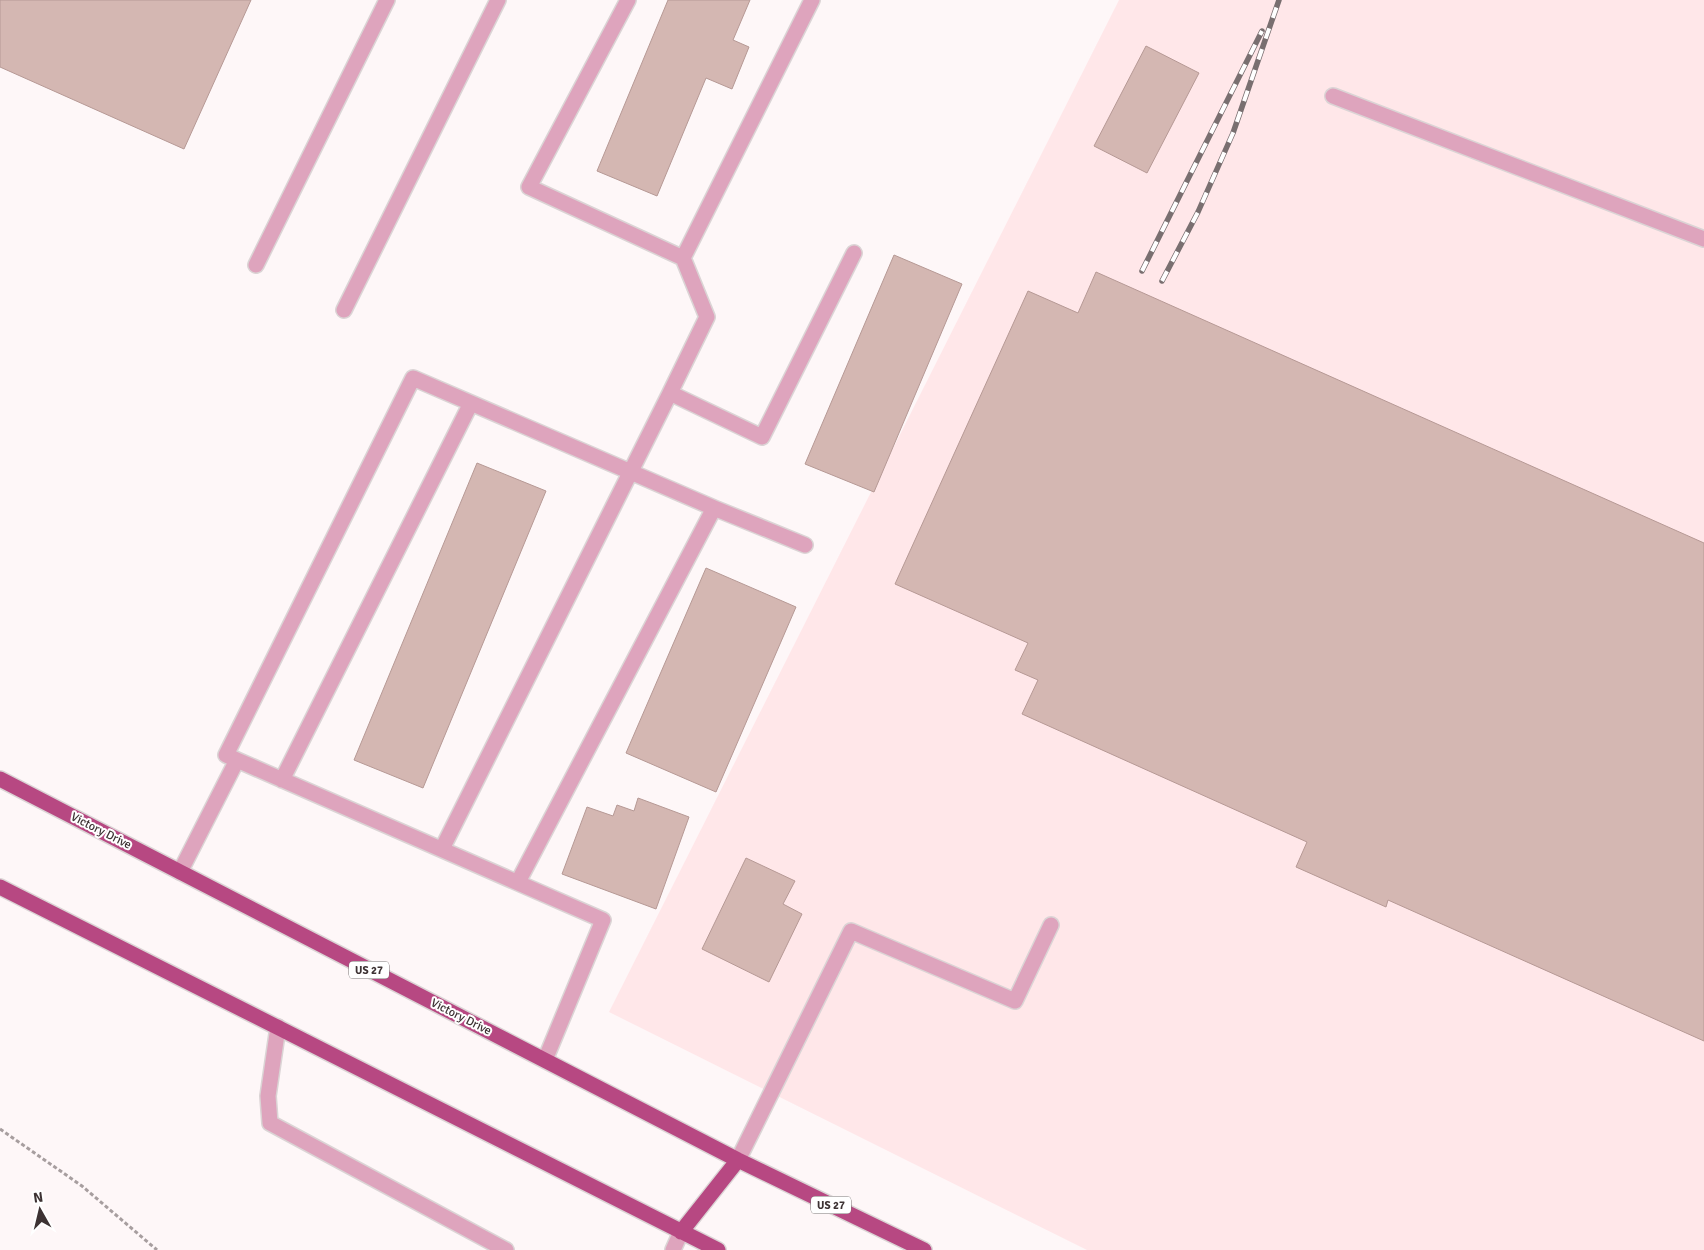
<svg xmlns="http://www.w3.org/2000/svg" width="1704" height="1250" font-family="Signika,sans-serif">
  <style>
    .built { fill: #ffe7e9 }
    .building { fill: #d4b7b2; stroke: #b69995 }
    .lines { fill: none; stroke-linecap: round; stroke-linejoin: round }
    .service-casing { stroke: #dbd4d5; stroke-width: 18 }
    .trunk-casing { stroke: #dbd4d5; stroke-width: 18 }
    .path { stroke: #a79e9f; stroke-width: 3; stroke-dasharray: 4 2.5; stroke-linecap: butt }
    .service { stroke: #dea4bd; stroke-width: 15 }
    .trunk { stroke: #b74882; stroke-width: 15 }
    .rail-casing { stroke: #796f70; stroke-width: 5.5 }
    .rail { stroke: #fff; stroke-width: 4; stroke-dasharray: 11; stroke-linecap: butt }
    .labels { text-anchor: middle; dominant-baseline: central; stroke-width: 4; stroke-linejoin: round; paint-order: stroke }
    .shield { fill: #fff; stroke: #777070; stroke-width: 1 }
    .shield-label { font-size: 11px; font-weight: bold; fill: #3d3233 }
    .street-label { font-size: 12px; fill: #3d3233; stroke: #fff }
  </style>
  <rect width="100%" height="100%" fill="#fef7f8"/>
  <path class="built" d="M1119 0H1704V1250H1087L609 1012Z"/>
  <path class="building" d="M0 0H251L184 149 0 67Z
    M668 0H750L733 40 749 47 732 89 706 78 657 196 597 171Z
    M1146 46 1199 73 1147 173 1094 146Z
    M894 255 962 284 874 492 805 464Z
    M1096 272 1704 543V1041L1388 900 1386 907 1296 867 1307 842 1022 714 1038 680 1015 670 1028 643 895 584 1028 291 1078 313Z
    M477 463 546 491 423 788 354 760Z
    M706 568 796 607 716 792 626 753Z
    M638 798 689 817 656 909 562 874 587 807 613 816 617 805 634 811Z
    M746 858 795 881 783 904 802 914 769 982 702 949Z"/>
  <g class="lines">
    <g class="service-casing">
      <path id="service" d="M628 0 529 187 683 258 707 317 670 393
        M1333 96 1704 239
        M683 258 812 0
        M256 265 387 0
        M344 310 498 0
        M714 508 805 545
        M237 760 226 755 413 378 714 508 518 882
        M282 780 471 403
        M442 849 670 393 762 437 854 253
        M180 872 237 760 603 920 545 1060
        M278 1027 268 1096 270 1123 506 1250
        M738 1160 851 931 1015 1001 1051 925
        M673 1250 681 1232"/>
    </g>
    <g class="trunk-casing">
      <path id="trunk" d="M0 779 738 1160 924 1250
        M0 887 718 1250
        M681 1232 738 1160"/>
    </g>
    <path class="path" d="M0 1129 82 1186 157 1250"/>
    <use href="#service" class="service"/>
    <use href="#trunk" class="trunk"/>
    <g class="rail-casing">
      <path id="rail" d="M1142 271 1262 31
        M1162 281 1198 212 1233 133 1279 0"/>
    </g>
    <use href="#rail" class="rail"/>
  </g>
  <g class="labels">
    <g class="shield">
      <rect x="349" y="961.5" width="40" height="17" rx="4"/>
      <rect x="811" y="1196.5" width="40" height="17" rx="4"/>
    </g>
    <g class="shield-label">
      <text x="369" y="970">US 27</text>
      <text x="831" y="1205">US 27</text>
    </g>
    <g class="street-label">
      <text transform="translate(101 831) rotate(27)">Victory Drive</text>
      <text transform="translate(461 1017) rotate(27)">Victory Drive</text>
    </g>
  </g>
  <g transform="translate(40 1210) rotate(352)" stroke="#ffffff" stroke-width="4" paint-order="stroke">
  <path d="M0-4L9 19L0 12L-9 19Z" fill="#3d3233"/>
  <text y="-8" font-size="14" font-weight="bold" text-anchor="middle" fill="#3d3233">N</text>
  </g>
</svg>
